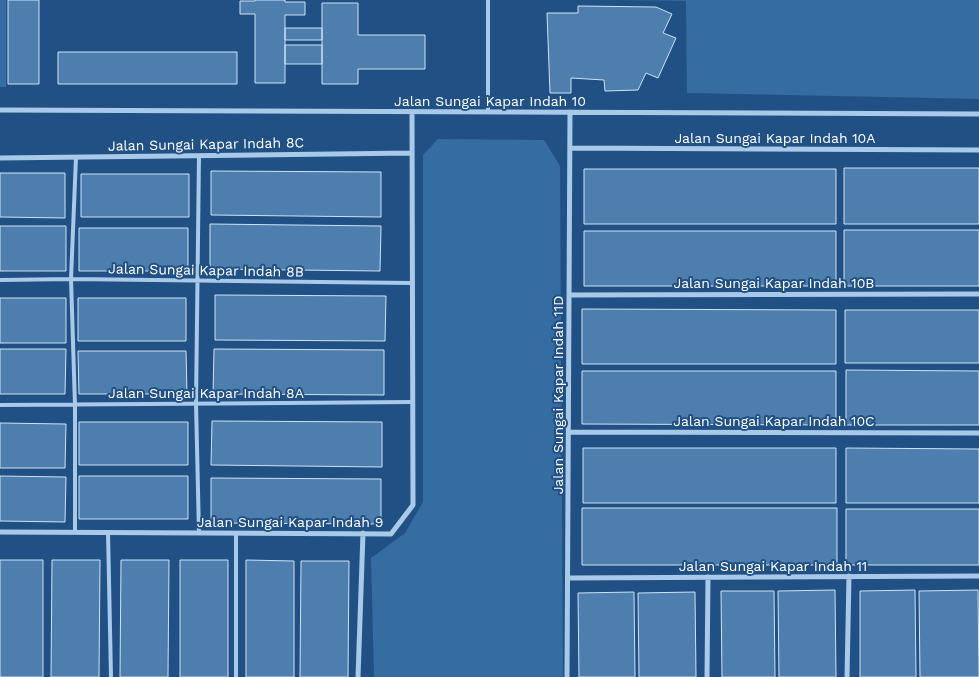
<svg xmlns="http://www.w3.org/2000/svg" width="979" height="677" font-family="'Work Sans',sans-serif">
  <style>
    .green { fill: #356ca1 }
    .building { fill: #4e7eae; stroke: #cde2f7 }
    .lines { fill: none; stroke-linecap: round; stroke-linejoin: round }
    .lane { stroke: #a9c9e9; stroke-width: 4 }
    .street { stroke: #a9c9e9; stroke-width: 5 }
    .labels { text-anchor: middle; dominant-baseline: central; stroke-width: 4; stroke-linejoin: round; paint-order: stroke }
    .street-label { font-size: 14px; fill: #fff; stroke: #215184 }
  </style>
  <rect width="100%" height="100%" fill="#215184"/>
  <path class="green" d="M0 0H6V87H0Z
    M615 0H979V99L687 93 686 1Z
    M438 139 544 140 560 166 563 677H374L371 558 405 533 423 502V155Z"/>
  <path class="building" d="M8 0H39V84H8Z
    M255 0H285V2H305V15H285V83H255V14H240V1H255Z
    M322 3H358V35H425V69H358V84H322Z
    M578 6 656 7 672 14 663 33 676 38 658 78 646 73 638 90 605 91 604 80 571 78V93H550L547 13H578Z
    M285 28H322V40H285Z
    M285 45H322V64H285Z
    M58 52H237V84H58Z
    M844 168H979V224H844Z
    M584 169H836V224H584Z
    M211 171 381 172V217L211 215Z
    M0 173H65V218L0 217Z
    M81 174H189V217H81Z
    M210 224 381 226 380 271 210 269Z
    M0 226H66V271H0Z
    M79 228H188V271H79Z
    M844 230H979V286H844Z
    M584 231H836V286H584Z
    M215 295 386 296 385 341 215 340Z
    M0 298H66V343H0Z
    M78 298H186V341H78Z
    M582 309 836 310V364H582Z
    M845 310H979V363H845Z
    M0 349H66L65 394H0Z
    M214 349 384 350V395L213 394Z
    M78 351H186L187 394H79Z
    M846 370 979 371V425H846Z
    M582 371H836V425L582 424Z
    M212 421 382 422V467L211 465Z
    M79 422H188V465H79Z
    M0 423 66 424 65 468H0Z
    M583 448H836V503H583Z
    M846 448 979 449V503H846Z
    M0 476 66 477 65 522 0 521Z
    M79 476H188V519H79Z
    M211 478 381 479V524L211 523Z
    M582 508H837V565H582Z
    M846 509H979V565H846Z
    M0 560H43V677H0Z
    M52 560H100L99 677H51Z
    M121 560H169L168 677H120Z
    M180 560H228V677H180Z
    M246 560 294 561V677H246Z
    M301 561H349L348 677H300Z
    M835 590 836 677H779L778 591Z
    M915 590 916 677H860V591Z
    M978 590 979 677H920L919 591Z
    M721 591H774L775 677H722Z
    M634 592 635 677H579L578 593Z
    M695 592 696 677H639L638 593Z"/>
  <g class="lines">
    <path class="lane" d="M488 112V0
      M0 280 71 279 412 283
      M0 405 412 402
      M75 532V405L71 279 76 157
      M108 532 111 677
      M199 533 196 404 199 156
      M236 533V677"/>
    <path class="street" d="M0 110 979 114
      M570 148 979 150
      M0 158 412 153
      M569 295 979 294
      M569 432 979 433
      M0 532 391 534 413 505 412 112
      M568 578 979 576
      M358 677 363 533
      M567 677 570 112
      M707 677 708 577
      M847 677 849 576"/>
  </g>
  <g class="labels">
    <g class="street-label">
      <text x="490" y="101">Jalan Sungai Kapar Indah 10</text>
      <text x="775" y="138">Jalan Sungai Kapar Indah 10A</text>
      <text transform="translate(206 144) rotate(-1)">Jalan Sungai Kapar Indah 8C</text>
      <text transform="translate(206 270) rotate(1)">Jalan Sungai Kapar Indah 8B</text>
      <text x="774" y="283">Jalan Sungai Kapar Indah 10B</text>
      <text x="206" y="393">Jalan Sungai Kapar Indah 8A</text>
      <text transform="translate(558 395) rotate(-90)">Jalan Sungai Kapar Indah 11D</text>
      <text x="774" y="421">Jalan Sungai Kapar Indah 10C</text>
      <text x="290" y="522">Jalan Sungai Kapar Indah 9</text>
      <text x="773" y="566">Jalan Sungai Kapar Indah 11</text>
    </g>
  </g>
</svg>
